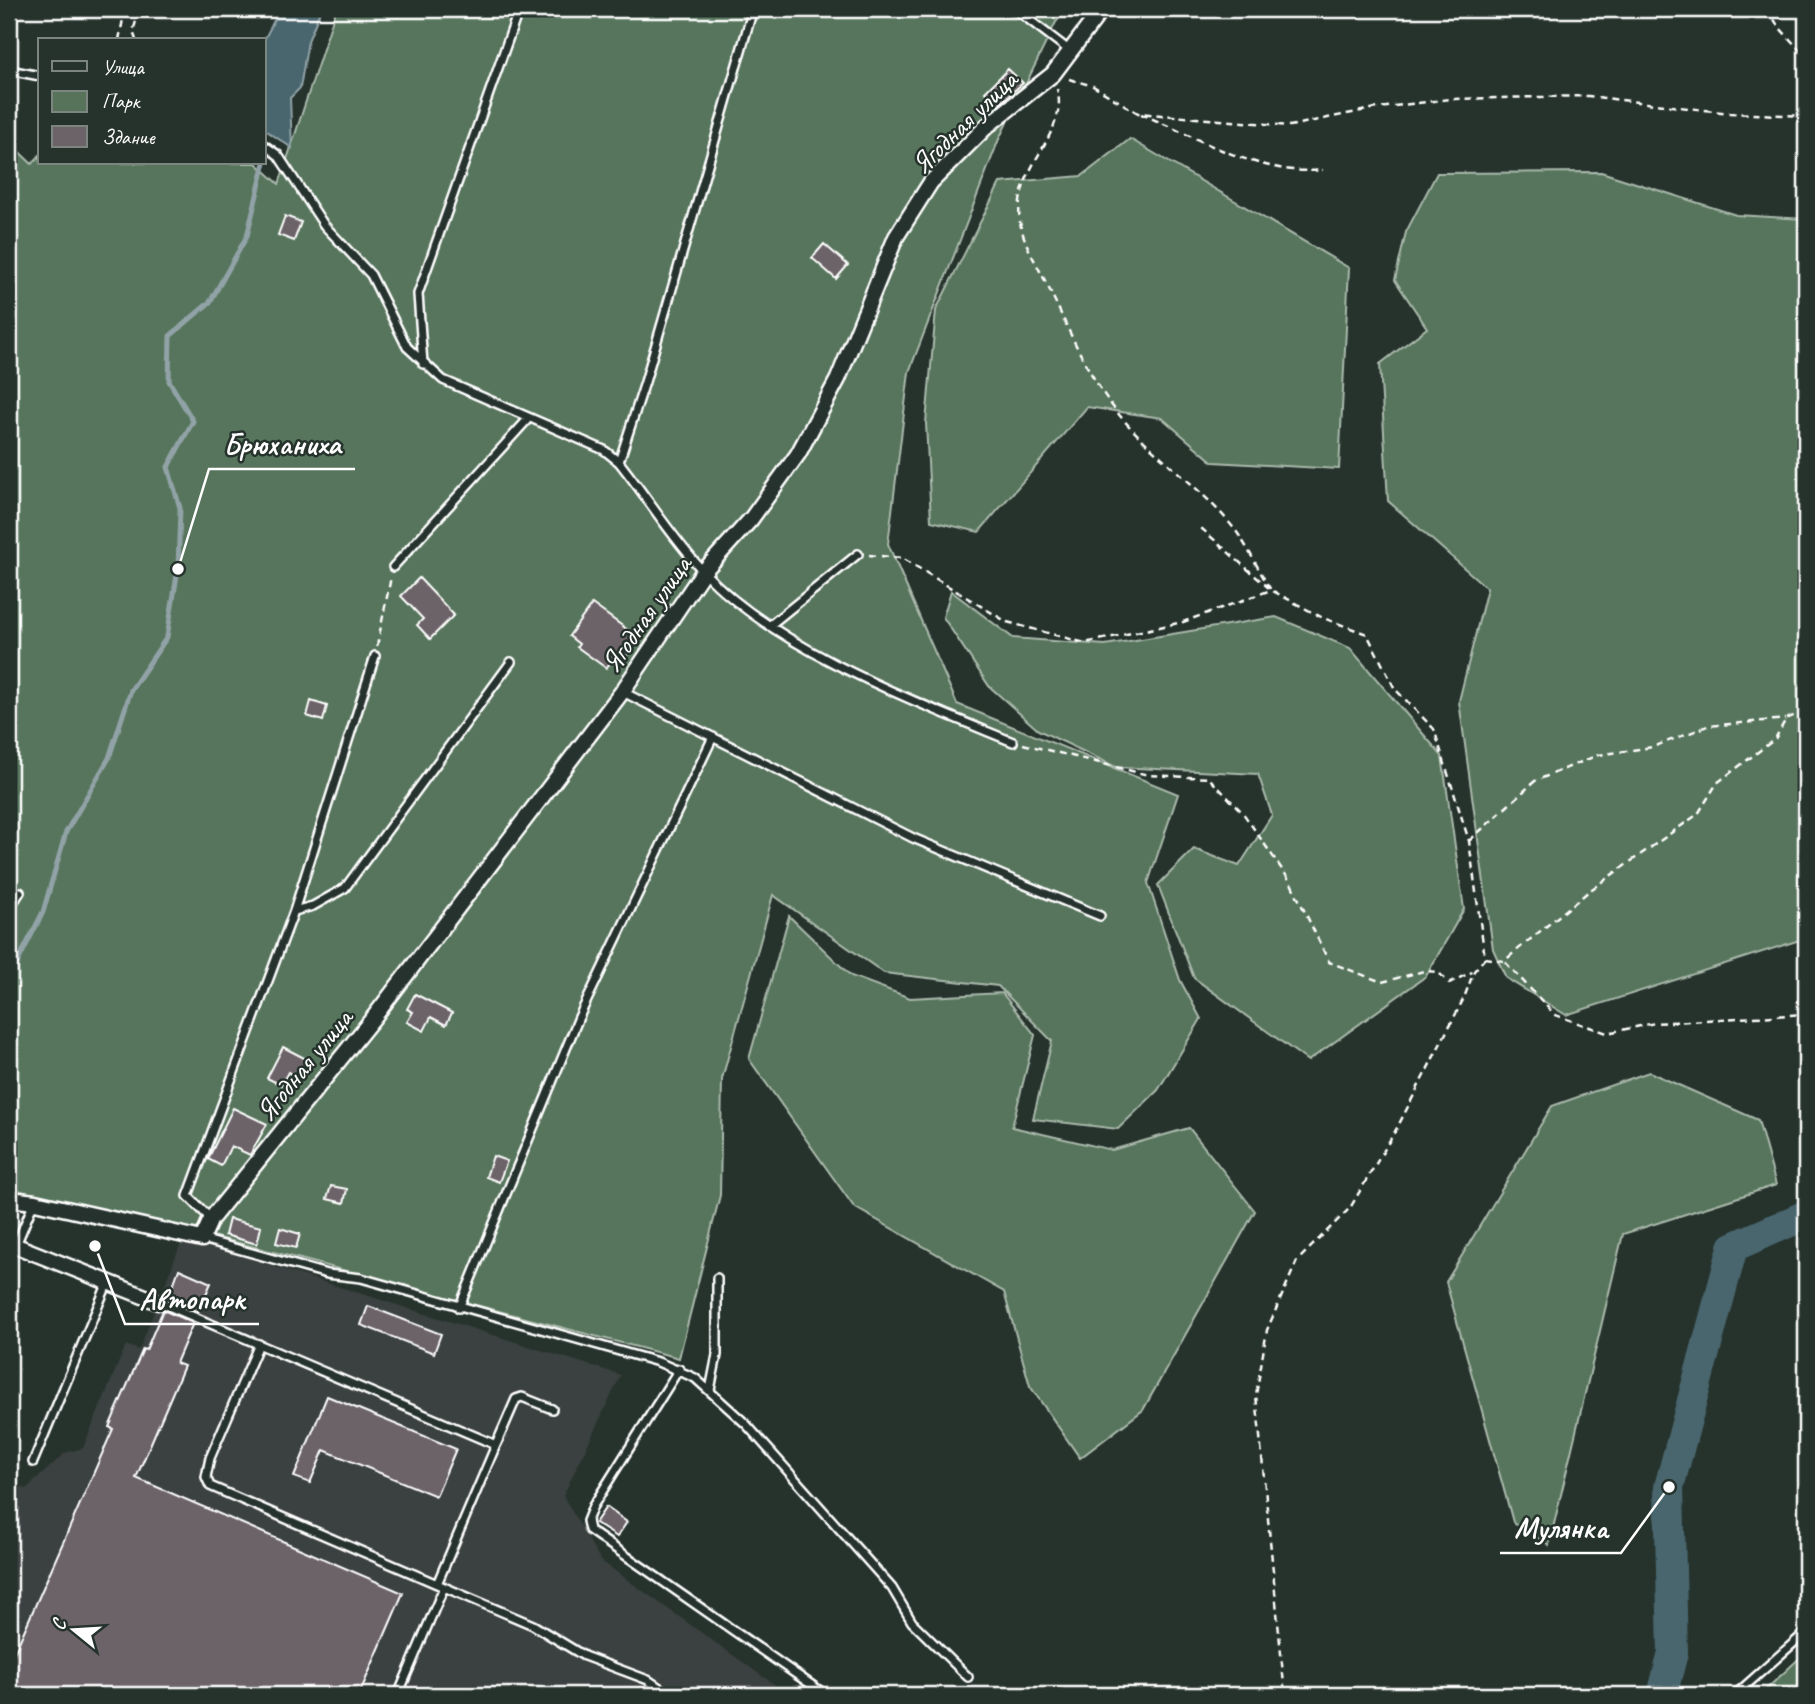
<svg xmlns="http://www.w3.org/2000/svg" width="1815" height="1704" font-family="Caveat,sans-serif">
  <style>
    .built { fill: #3b413f }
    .green { fill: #57745b; stroke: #abbaad; stroke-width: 2 }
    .water { fill: #49666e; stroke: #92a3a8; stroke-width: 2 }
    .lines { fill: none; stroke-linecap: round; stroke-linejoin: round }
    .stream { stroke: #92a3a8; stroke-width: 5 }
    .river { stroke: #49666e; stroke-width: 30 }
    .building { fill: #6c6369; stroke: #fff; stroke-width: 2 }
    .lane-casing { stroke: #fff; stroke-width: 12 }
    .street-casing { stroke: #fff; stroke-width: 19 }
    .path { stroke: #fff; stroke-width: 2.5; stroke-dasharray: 7 5; stroke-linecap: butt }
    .lane { stroke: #26332d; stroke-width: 7 }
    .street { stroke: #26332d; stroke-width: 14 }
    .labels { text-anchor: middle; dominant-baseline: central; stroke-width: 5; stroke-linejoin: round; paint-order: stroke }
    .street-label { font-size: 28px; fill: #fff; stroke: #26332d }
    .leader { fill: none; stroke: #fff; stroke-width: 2.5 }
    .callout-dot { fill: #fff; stroke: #26332d; stroke-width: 2.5 }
    .callout-label { font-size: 30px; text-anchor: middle; font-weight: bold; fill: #fff; stroke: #26332d; stroke-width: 5; stroke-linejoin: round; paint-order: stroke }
  </style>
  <rect width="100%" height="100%" fill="#26332d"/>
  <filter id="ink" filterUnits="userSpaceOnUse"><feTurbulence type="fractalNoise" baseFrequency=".0143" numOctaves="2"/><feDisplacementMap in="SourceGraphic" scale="14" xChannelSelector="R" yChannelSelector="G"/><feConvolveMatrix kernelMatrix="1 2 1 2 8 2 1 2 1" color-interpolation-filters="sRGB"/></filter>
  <g filter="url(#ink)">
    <path class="built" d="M183 1238 621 1375 563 1496 601 1561 789 1695H9V1481L26 1489 65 1453 83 1448 126 1345 139 1350Z"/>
    <path class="green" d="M336 9H1067L1056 22 999 139 909 372 888 544 957 704 1178 794 1148 883 1180 980 1201 1019 1158 1090 1118 1129 1033 1119 1052 1041 998 986 884 973 773 895 722 1079 720 1195 679 1358 216 1237 9 1188V142L32 164 40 155V163H256L279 184Z
      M1130 139 1349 268 1339 469 1213 462 1162 418 1087 407 979 532 931 521 926 423 936 310 1000 183 1082 176Z
      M1601 172 1736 215 1806 219V938L1566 1015 1506 978 1493 949 1459 701 1487 588 1388 501 1380 364 1427 328 1395 280 1406 232 1437 173Z
      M951 591 1013 638 1105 645 1276 617 1350 648 1442 756 1464 909 1426 976 1308 1061 1194 978 1158 885 1194 849 1239 866 1272 815 1258 774 1116 767 1038 730 989 686 943 617Z
      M789 916 851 976 910 998 1002 993 1035 1035 1012 1127 1112 1150 1189 1128 1255 1211 1143 1410 1080 1458 1030 1386 1004 1292 854 1207 749 1059Z
      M1649 1072 1758 1120 1776 1185 1623 1234 1549 1545 1513 1522 1446 1282 1552 1106Z
      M1806 1652V1695H1760Z"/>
    <path class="water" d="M280 9H321L308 41 300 88 290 98 292 148 264 129V40Z"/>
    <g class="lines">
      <path class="stream" d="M9 979 43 912 66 832 109 758 131 690 167 637 178 569 180 508 168 467 193 421 169 381 170 336 210 302 247 236 265 162"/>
      <path class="river" d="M1662 1695 1673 1653 1669 1487 1733 1247 1806 1215"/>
    </g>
    <path class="building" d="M1008 69 1023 83 998 105 985 92Z
      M285 216 301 222 294 241 278 235Z
      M824 244 848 265 836 279 812 258Z
      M419 578 454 615 430 639 417 625 423 619 401 596Z
      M592 604 639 638 618 667 611 662 606 668 577 647 579 644 569 636Z
      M311 701 327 706 323 721 307 716Z
      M415 994 452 1013 446 1025 431 1017 424 1031 407 1022 413 1012 407 1009Z
      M283 1047 310 1061 301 1079 288 1072 281 1085 267 1078Z
      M233 1108 267 1124 250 1155 231 1146 221 1166 208 1159Z
      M493 1156 507 1161 499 1182 486 1177Z
      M331 1186 347 1189 344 1203 327 1199Z
      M229 1219 261 1227 257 1244 225 1235Z
      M280 1228 300 1234 296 1248 276 1243Z
      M179 1269 211 1283 198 1312 168 1299Z
      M368 1306 441 1334 434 1353 361 1325Z
      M163 1310 193 1323 176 1363 184 1366 136 1478 403 1593 359 1695H9V1665L113 1429 109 1427 143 1349 146 1350Z
      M327 1396 456 1449 436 1496 324 1450 310 1483 294 1477Z
      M606 1507 627 1522 617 1537 595 1523Z"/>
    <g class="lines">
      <g class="lane-casing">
        <path id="lane" d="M1015 9 1070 51
          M9 70 40 76
          M264 145 278 155 324 225 371 275 407 347 443 380 604 450 619 462C647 497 672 538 703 571 775 649 916 702 1013 742
          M423 364 418 294 519 9
          M619 462 645 382 753 9
          M393 567 529 418
          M769 626 858 554
          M623 692 913 838 1100 916
          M9 909 20 892
          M294 911 313 906 345 888 511 662
          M211 1219 188 1196 294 911 375 656
          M202 1239 327 1274 361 1278 658 1362 695 1378 746 1424 892 1588 912 1622 968 1677
          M16 1245 34 1202
          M159 1302 496 1445 437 1584 444 1587 398 1695
          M459 1308 579 1017 713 737
          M259 1344 210 1458 206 1477 210 1486 437 1584
          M679 1369 593 1506 587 1521 589 1530 826 1695
          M710 1390 717 1355V1278
          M496 1445 516 1399 522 1397 552 1409
          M33 1462 108 1282
          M444 1587 533 1625 584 1656 648 1680 670 1695
          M1735 1695 1806 1632"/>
      </g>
      <g class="street-casing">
        <path id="street" d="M9 1199 35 1202 202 1239 211 1219 374 1017 622 692 703 572 751 519 798 454 838 379 896 237 931 182 987 126 1053 74 1102 9
          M9 1243 158 1302"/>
      </g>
      <path class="path" d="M1768 9 1778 26 1806 57
        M119 40 125 9
        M136 40 133 31 140 9
        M1069 79 1093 86 1138 113 1290 126 1371 109 1450 99 1588 96 1730 113 1806 116
        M1141 114C1197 137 1261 177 1323 170
        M1201 528 1271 590 1323 618 1367 634 1395 689 1434 729 1469 841 1485 958 1474 971 1464 998 1397 1128 1350 1208 1297 1261 1267 1330 1256 1395 1285 1695
        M869 555 902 558 1007 622 1085 643 1183 622 1271 590C1259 571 1249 549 1236 531 1205 491 1164 463 1130 427 1094 389 1074 341 1052 295 1042 272 1024 247 1020 222 1012 167 1070 134 1057 89
        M377 646 391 577
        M1023 744 1148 775 1209 778 1243 813 1290 881 1329 962 1382 982 1424 971 1438 972 1449 983 1472 972
        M1469 841 1535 781 1598 755 1653 747 1708 726 1786 719
        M1485 958 1504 961 1589 891 1698 814 1717 783 1775 739 1786 719 1806 711
        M1505 962 1555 1015 1607 1033 1655 1023 1806 1014"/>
      <use href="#lane" class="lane"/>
      <use href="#street" class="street"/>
    </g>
  </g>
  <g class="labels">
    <g class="street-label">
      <text transform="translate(964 122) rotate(-44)">Ягодная улица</text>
      <text transform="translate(646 614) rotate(-55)">Ягодная улица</text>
      <text transform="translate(304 1065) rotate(-51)">Ягодная улица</text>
    </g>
  </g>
  <path class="leader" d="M178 569L209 469H355M95 1246L125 1324H259M1669 1487L1621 1553H1500"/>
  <g class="callout-dot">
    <circle cx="178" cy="569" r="7"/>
    <circle cx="95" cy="1246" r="7"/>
    <circle cx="1669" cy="1487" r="7"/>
  </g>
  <g class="callout-label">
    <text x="282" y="454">Брюханиха</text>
    <text x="192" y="1309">Автопарк</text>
    <text x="1561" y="1538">Мулянка</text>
  </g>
  <rect width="1815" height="1704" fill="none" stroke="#26332d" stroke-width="35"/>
  <rect x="18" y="18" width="1780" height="1669" fill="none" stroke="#fff" stroke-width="2.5" filter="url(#ink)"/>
  <rect x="38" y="38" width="228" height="126" fill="#26332d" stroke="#7d8581" stroke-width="2"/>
  <rect x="52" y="61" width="35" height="10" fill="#26332d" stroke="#7d8581" stroke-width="2"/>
  <text x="102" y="74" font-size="21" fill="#ffffff">Улица</text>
  <rect x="52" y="91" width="35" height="21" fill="#57745b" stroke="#7d8581" stroke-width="2"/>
  <text x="102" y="108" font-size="21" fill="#ffffff">Парк</text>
  <rect x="52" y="126" width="35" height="21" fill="#6c6369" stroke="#7d8581" stroke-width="2"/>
  <text x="102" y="144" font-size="21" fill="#ffffff">Здание</text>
  <g transform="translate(74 1630) rotate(288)" stroke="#26332d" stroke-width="5" paint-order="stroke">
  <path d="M0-5L12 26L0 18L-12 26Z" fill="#ffffff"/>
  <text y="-10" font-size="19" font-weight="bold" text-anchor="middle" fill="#ffffff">С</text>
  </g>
</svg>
